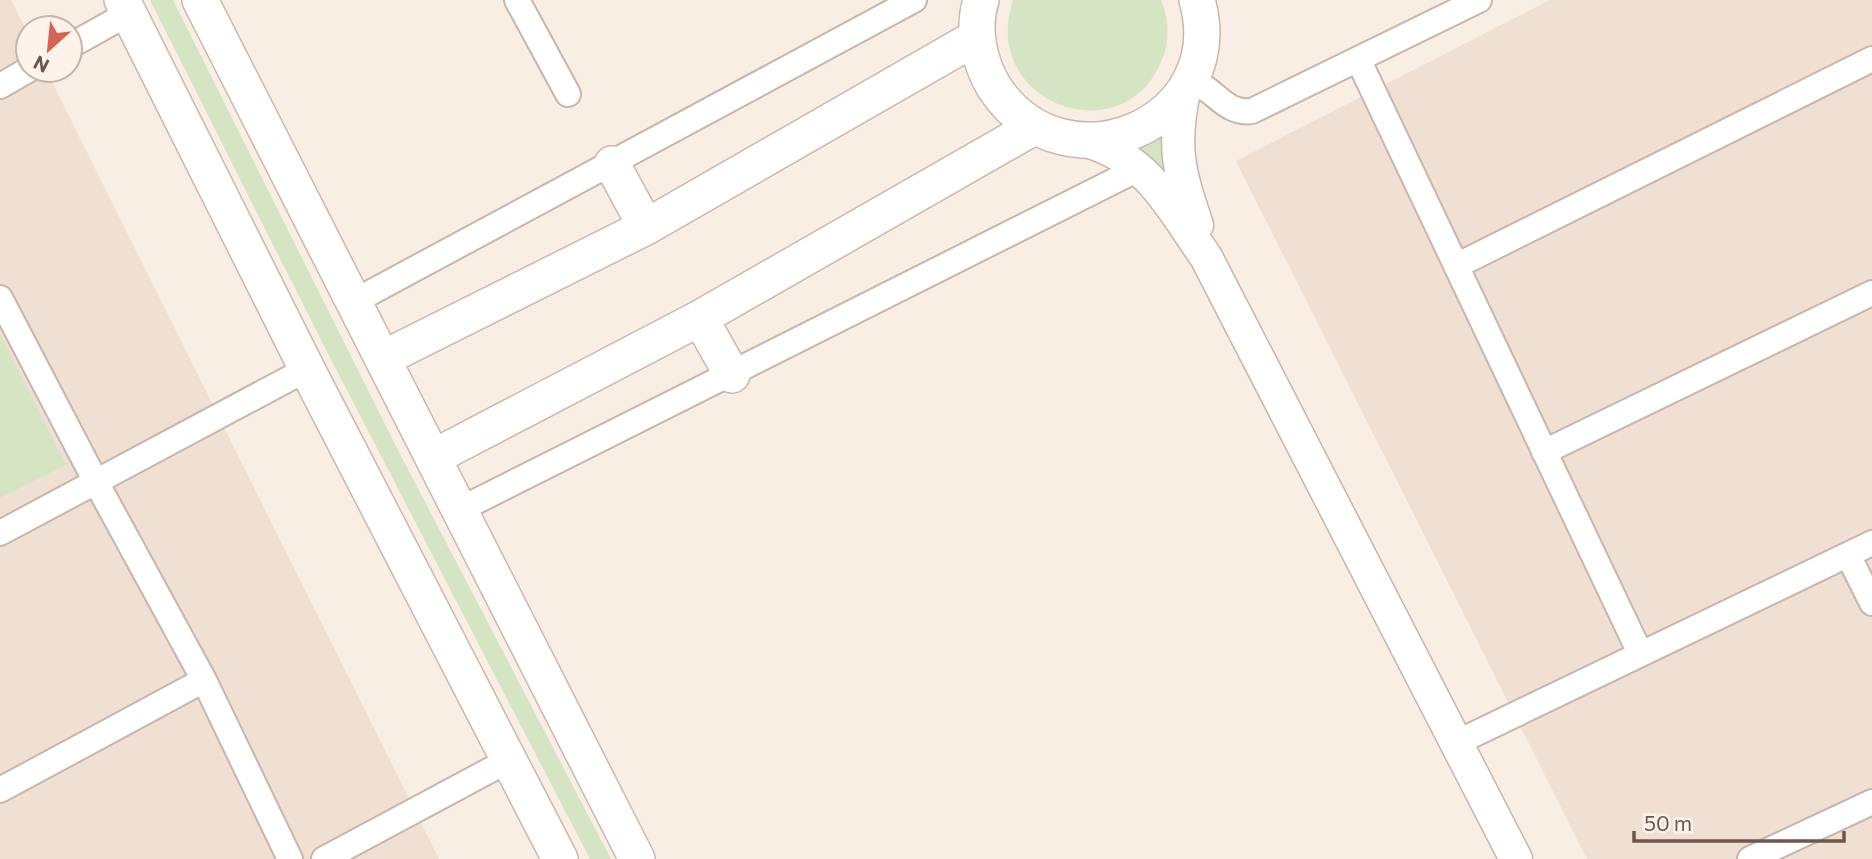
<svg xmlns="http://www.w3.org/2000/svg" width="1872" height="859" font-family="Commissioner,sans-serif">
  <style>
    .residential { fill: #f0dfd3 }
    .green { fill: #d5e5c4 }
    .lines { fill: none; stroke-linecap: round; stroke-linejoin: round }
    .minor-casing { stroke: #c8b5ac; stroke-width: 28 }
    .tertiary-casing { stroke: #c8b5ac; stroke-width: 35 }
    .secondary-casing { stroke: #cdb7ac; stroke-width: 38 }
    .minor { stroke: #fff; stroke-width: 24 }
    .tertiary { stroke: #fff; stroke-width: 32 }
    .secondary { stroke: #fff; stroke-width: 35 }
  </style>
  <rect width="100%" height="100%" fill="#f9eee4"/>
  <path class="residential" d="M0 0H11L28 34V70H46L439 859H0Z
    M1550 0H1872V859H1587L1236 161Z"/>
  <path class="green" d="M150 0H173L399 452 611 859H590L322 342Z
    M1013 0H1161C1169 18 1170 39 1163 57 1127 157 978 105 1013 0Z
    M1163 133 1174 189 1138 148 1157 141Z
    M0 334 66 465 0 498Z"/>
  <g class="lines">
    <g class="minor-casing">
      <path id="minor" d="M517 0 568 94
        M70 46 129 13
        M1358 59 1640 653
        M1190 81C1215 87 1224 115 1252 111L1479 0
        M0 86 28 70
        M1456 266 1872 59
        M0 298 96 482 204 680 290 859
        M355 301 914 0
        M1544 452 1872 293
        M461 509 1140 168
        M0 533 307 369
        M1848 555 1872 603
        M1456 743 1872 543
        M0 790 204 680
        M324 859 509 760
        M1750 859 1872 802"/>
    </g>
    <g class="tertiary-casing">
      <path id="tertiary" d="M1184 91C1172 149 1179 171 1197 225
        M1090 142C1150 161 1172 209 1206 257L1516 859"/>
    </g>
    <g class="secondary-casing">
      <path id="secondary" d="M122 0 307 369 560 859
        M200 0 637 859
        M981 0C972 29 979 62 994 87 1064 195 1232 124 1197 0
        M612 164 646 227
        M700 318 732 375
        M384 358 646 227 977 37
        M434 457 700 318 1034 127"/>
    </g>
    <use href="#minor" class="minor"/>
    <use href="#tertiary" class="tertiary"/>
    <use href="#secondary" class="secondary"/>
  </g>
  <g transform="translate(49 49) rotate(207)"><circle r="33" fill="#fdf3e9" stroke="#c4b4ab" stroke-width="2"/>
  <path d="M0-5L12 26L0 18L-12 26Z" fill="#d56456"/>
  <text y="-10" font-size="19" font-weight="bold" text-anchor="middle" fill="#6e554d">N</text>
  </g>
  <path d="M1634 831v10h210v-10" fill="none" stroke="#6e554d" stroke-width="3.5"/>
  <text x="1644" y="831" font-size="21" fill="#6e554d" stroke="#fdf3e9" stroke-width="5" paint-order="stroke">50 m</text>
</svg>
